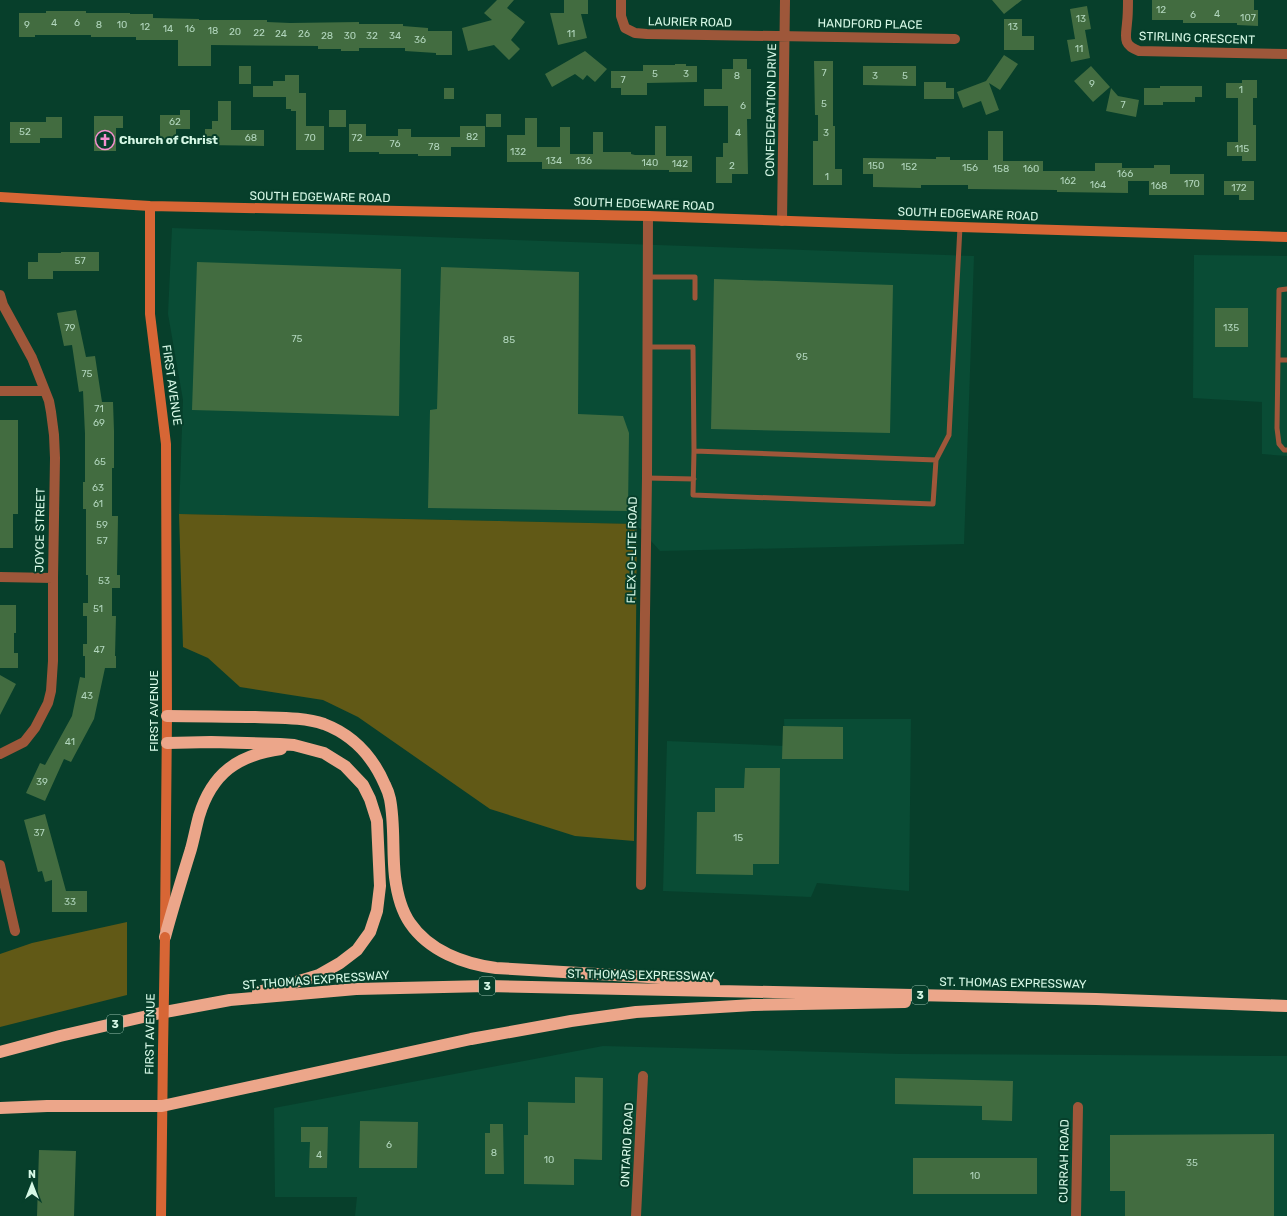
<svg xmlns="http://www.w3.org/2000/svg" width="1287" height="1216" font-family="Rubik,sans-serif">
  <style>
    .built { fill: #094c35 }
    .green { fill: #615916 }
    .building { fill: #426c40 }
    .lines { fill: none; stroke-linecap: round; stroke-linejoin: round }
    .lane { stroke: #9e573a; stroke-width: 5 }
    .street { stroke: #9e573a; stroke-width: 10 }
    .secondary { stroke: #d76635; stroke-width: 10 }
    .highway { stroke: #eca68a; stroke-width: 12 }
    .secondary-bridge { stroke: #d76635; stroke-width: 10 }
    .labels { text-anchor: middle; dominant-baseline: central; stroke-width: 4; stroke-linejoin: round; paint-order: stroke }
    .number-label { font-size: 10px; fill: #b1d5bc }
    .shield { fill: #073f2b; stroke: #98c0ae; stroke-width: 1 }
    .shield-label { font-size: 11px; font-weight: bold; fill: #d6f8e6 }
    .street-label { font-size: 12px; fill: #d6f8e6; stroke: #073f2b }
    .poi-label { font-size: 12px; font-weight: bold; fill: #d6f8e6; stroke: #073f2b; text-anchor: start }
  </style>
  <rect width="100%" height="100%" fill="#073f2b"/>
  <path class="built" d="M172 228 974 256 964 544 660 551 636 524 179 514 183 400 168 314Z
    M1194 255 1287 256V456L1262 454V402L1193 398Z
    M784 719H911L909 891 817 883 811 897 663 891 667 741 785 746Z
    M603 1046 901 1054 1287 1056V1216H355L357 1197H275L274 1108Z"/>
  <path class="green" d="M179 514 637 524 634 841 575 836 490 809 358 717 323 700 240 687 208 658 183 647Z
    M127 922V995L0 1027V954L32 943Z"/>
  <path class="building" d="M497 0H514L507 8 525 22 511 40 520 49 509 60 494 45 468 51 462 28 492 20 484 13Z
    M564 0H588V14H581L587 38 558 45 550 13H564Z
    M992 0H1022L1004 14Z
    M1152 0H1254V10H1258V26L1237 25V23H1183V20H1152Z
    M1087 6 1091 29 1085 30 1090 58 1071 62 1067 40 1075 39 1070 9Z
    M46 11H86V13H130V14H153V18L199 19V20H267V22L290 23 359 22V24H403V26L428 28V31H452V55H436V53L405 51V48H359V51H341V49H318V46L211 45V66H178V40H136V37H91V35H35V37H19V13H46Z
    M1004 19H1022V36H1034V50H1004Z
    M585 51 607 69 595 82 587 75 583 80 575 74 552 87 545 74Z
    M1004 55 1018 64 1000 90 989 83 999 110 986 115 981 101 963 108 957 92 986 81Z
    M733 59H747V69H751V119H747L748 174H732V183H716V157H723V143H728V106H704V89H722V69H733Z
    M814 61H833V126H835V169H842V185H813V141H818V115H815Z
    M675 64H686V66H697V82L647 83V95H621V88H611V71H643V65H675Z
    M239 66H251V84H239Z
    M863 66H916V86L863 85Z
    M1091 66 1110 87 1093 102 1074 81Z
    M285 75H299V93H306V126H324V150H296V111H291V109H286V97H253V86H273V81H285Z
    M1242 80H1257V98H1253V125H1256V161H1242V156H1227V142H1238V98H1226V83H1242Z
    M924 82H946V88H954V99H924Z
    M1160 86H1202V97H1195V102H1163V105H1144V88H1160Z
    M444 88H454V99H444Z
    M1111 88 1118 96 1139 100 1136 117 1106 111Z
    M218 101H231V130H264V146L205 145V129H212V121H218Z
    M180 110H190V129H176V139H160V115H180Z
    M329 110H346V127H329Z
    M486 114H501V127H486Z
    M94 116H123V128H116V151H94Z
    M46 117H62V138H40V143H10V122H46Z
    M525 118H537V147H560V127H570V154H593V132H603V152H631V154L635 155H655V126H666V156H692V172H669V170L542 169V162H507V135H525Z
    M349 124H366V136H398V129H411V137H460V126H485V147H451V156H418V154H379V152H349Z
    M988 131H1003V161H1043V171H1095V163H1122V168H1154V165H1170V174H1204V195H1149V181H1128V193L1057 192V190L968 189V185H921V188L873 187V174H863V158L936 159V157H950V160H988Z
    M1224 181H1254V200H1239V195H1224Z
    M61 252H99V271H53V279H28V262H38V253H61Z
    M197 262 401 269 399 416 192 410Z
    M441 267 579 272 578 414 623 416 629 433 628 511 428 508 430 410 437 409Z
    M714 279 893 285 890 433 711 429Z
    M1215 308H1248V347H1215Z
    M76 310 86 357 95 356 102 402H113L114 431V468H112V516H118L117 575H120V588H112V616H116L115 656H116V668H105L94 719 71 762 64 759 45 801 26 793 40 763 45 765 72 716 80 677 85 678V656H83V644H87V616H83V603H88V575H86V509H83V482H85V434L83 391 79 392 72 345 64 346 57 313Z
    M0 420H18V514H13V548H0Z
    M0 605H16V633H14V653H18V668H0Z
    M0 675 16 684 0 715Z
    M783 726 843 727V759H782Z
    M745 768H780L779 864H753V875L696 874 697 812H715V788H744Z
    M45 814 66 891H87V912H52V880L45 882 42 871 38 872 24 820Z
    M575 1077 603 1078 602 1160 574 1159V1185L524 1184V1135H528V1102L575 1103Z
    M895 1078 1013 1081 1012 1121 982 1120V1106L895 1104Z
    M360 1121 418 1122 417 1168H359Z
    M490 1124H503L504 1174H485V1133H490Z
    M301 1127H328L327 1168H309L310 1142H301Z
    M1274 1134V1216H1125V1191H1110V1135Z
    M39 1150 76 1151 74 1216H37Z
    M913 1158H1037V1194H913Z"/>
  <g class="lines">
    <path class="lane" d="M648 277H695V298
      M1287 289 1279 290 1277 428 1279 444 1284 450H1287
      M647 347H693L694 451 936 460 933 504 693 495 694 451
      M1278 360H1287
      M936 460 949 435 960 227
      M647 478 694 479"/>
    <path class="street" d="M621 0V16L625 28 635 33 647 34 955 39
      M1128 0C1128 8 1128 15 1127 23 1126 37 1122 45 1139 51L1287 54
      M782 221 785 0
      M0 295 3 305 32 358 49 401 51 412 54 435 55 458 53 578V661L51 691 48 703 35 728 24 742 0 754
      M0 391H44
      M0 577 53 578
      M0 865 15 931
      M641 885 647 478 648 216
      M636 1216 643 1076
      M1076 1216 1078 1107"/>
    <path class="secondary" d="M0 197 150 206 648 216 960 227 1287 237
      M150 206V314L166 444 167 716 165 929
      M161 1216 163 1050"/>
    <path class="highway" d="M167 716C197 716 226 717 255 717 277 718 304 717 324 724 353 735 373 757 385 785 387 789 389 794 390 799 395 825 392 851 395 877 397 893 401 910 410 923 429 951 464 964 496 968L682 979 714 985
      M167 743 211 742 280 744 294 745 324 753 345 766 363 785 370 799 377 821 380 886 377 911 370 932 357 950 340 963 319 975 296 982 258 992
      M165 937C173 907 182 878 191 849 194 838 196 827 199 816 212 773 238 755 281 749
      M0 1052 60 1036 165 1012 230 1000 356 989 487 986 1096 999 1287 1006
      M0 1108 47 1106H162L471 1039 571 1021 636 1012 753 1005 905 1002"/>
    <path class="secondary-bridge" d="M163 1050 165 937"/>
  </g>
  <defs>
    <g id="church-ring" transform="scale(1)"><circle r="9.5" fill="#073f2b" stroke="#f690d0" stroke-width="1.5"/><path d="M-1.2-6h2.4v3.5h3.3v2.4h-3.3V6h-2.4V-.1h-3.3v-2.4h3.3Z" fill="#f690d0"/></g>
  </defs>
  <g fill-rule="evenodd">
    <use href="#church-ring" x="105" y="140"/>
  </g>
  <g class="labels">
    <g class="number-label">
      <text x="1161" y="10">12</text>
      <text x="1217" y="14">4</text>
      <text x="1193" y="15">6</text>
      <text x="1248" y="18">107</text>
      <text x="1081" y="19">13</text>
      <text x="54" y="23">4</text>
      <text x="77" y="23">6</text>
      <text x="27" y="25">9</text>
      <text x="99" y="25">8</text>
      <text x="122" y="25">10</text>
      <text x="145" y="27">12</text>
      <text x="1013" y="27">13</text>
      <text x="168" y="29">14</text>
      <text x="190" y="29">16</text>
      <text x="213" y="31">18</text>
      <text x="235" y="32">20</text>
      <text x="259" y="33">22</text>
      <text x="281" y="34">24</text>
      <text x="304" y="34">26</text>
      <text x="571" y="34">11</text>
      <text x="327" y="36">28</text>
      <text x="350" y="36">30</text>
      <text x="372" y="36">32</text>
      <text x="395" y="36">34</text>
      <text x="420" y="40">36</text>
      <text x="1079" y="49">11</text>
      <text x="824" y="73">7</text>
      <text x="655" y="74">5</text>
      <text x="686" y="74">3</text>
      <text x="737" y="76">8</text>
      <text x="875" y="76">3</text>
      <text x="905" y="76">5</text>
      <text x="623" y="80">7</text>
      <text x="1092" y="84">9</text>
      <text x="1241" y="90">1</text>
      <text x="824" y="104">5</text>
      <text x="1123" y="105">7</text>
      <text x="743" y="106">6</text>
      <text x="175" y="122">62</text>
      <text x="25" y="132">52</text>
      <text x="738" y="133">4</text>
      <text x="826" y="133">3</text>
      <text x="472" y="137">82</text>
      <text x="251" y="138">68</text>
      <text x="310" y="138">70</text>
      <text x="357" y="138">72</text>
      <text x="395" y="144">76</text>
      <text x="434" y="147">78</text>
      <text x="1242" y="149">115</text>
      <text x="518" y="152">132</text>
      <text x="554" y="161">134</text>
      <text x="584" y="161">136</text>
      <text x="650" y="163">140</text>
      <text x="680" y="164">142</text>
      <text x="732" y="166">2</text>
      <text x="876" y="166">150</text>
      <text x="909" y="167">152</text>
      <text x="970" y="168">156</text>
      <text x="1001" y="169">158</text>
      <text x="1031" y="169">160</text>
      <text x="1125" y="174">166</text>
      <text x="827" y="177">1</text>
      <text x="1068" y="181">162</text>
      <text x="1192" y="184">170</text>
      <text x="1098" y="185">164</text>
      <text x="1159" y="186">168</text>
      <text x="1239" y="188">172</text>
      <text x="80" y="261">57</text>
      <text x="70" y="328">79</text>
      <text x="1231" y="328">135</text>
      <text x="297" y="339">75</text>
      <text x="509" y="340">85</text>
      <text x="802" y="357">95</text>
      <text x="87" y="374">75</text>
      <text x="99" y="409">71</text>
      <text x="99" y="423">69</text>
      <text x="100" y="462">65</text>
      <text x="98" y="488">63</text>
      <text x="98" y="504">61</text>
      <text x="102" y="525">59</text>
      <text x="102" y="541">57</text>
      <text x="104" y="581">53</text>
      <text x="98" y="609">51</text>
      <text x="99" y="650">47</text>
      <text x="87" y="696">43</text>
      <text x="70" y="742">41</text>
      <text x="42" y="782">39</text>
      <text x="39" y="833">37</text>
      <text x="738" y="838">15</text>
      <text x="70" y="902">33</text>
      <text x="389" y="1145">6</text>
      <text x="494" y="1153">8</text>
      <text x="319" y="1155">4</text>
      <text x="549" y="1160">10</text>
      <text x="1192" y="1163">35</text>
      <text x="975" y="1176">10</text>
    </g>
    <g class="shield">
      <rect x="479" y="977" width="16" height="18" rx="3"/>
      <rect x="912" y="986" width="16" height="18" rx="3"/>
      <rect x="107" y="1015" width="16" height="18" rx="3"/>
    </g>
    <g class="shield-label">
      <text x="487" y="986">3</text>
      <text x="920" y="995">3</text>
      <text x="115" y="1024">3</text>
    </g>
    <g class="street-label">
      <text transform="translate(690 22) rotate(1)">LAURIER ROAD</text>
      <text transform="translate(870 24) rotate(1)">HANDFORD PLACE</text>
      <text transform="translate(1197 38) rotate(2)">STIRLING CRESCENT</text>
      <text transform="translate(771 110) rotate(-89)">CONFEDERATION DRIVE</text>
      <text transform="translate(320 197) rotate(1)">SOUTH EDGEWARE ROAD</text>
      <text transform="translate(644 204) rotate(2)">SOUTH EDGEWARE ROAD</text>
      <text transform="translate(968 214) rotate(2)">SOUTH EDGEWARE ROAD</text>
      <text transform="translate(172 385) rotate(82)">FIRST AVENUE</text>
      <text transform="translate(40 530) rotate(-89)">JOYCE STREET</text>
      <text transform="translate(632 550) rotate(-89)">FLEX-O-LITE ROAD</text>
      <text transform="translate(154 711) rotate(-90)">FIRST AVENUE</text>
      <text transform="translate(641 975) rotate(1)">ST. THOMAS EXPRESSWAY</text>
      <text transform="translate(316 980) rotate(-4)">ST. THOMAS EXPRESSWAY</text>
      <text transform="translate(1013 983) rotate(1)">ST. THOMAS EXPRESSWAY</text>
      <text transform="translate(150 1034) rotate(-89)">FIRST AVENUE</text>
      <text transform="translate(627 1145) rotate(-87)">ONTARIO ROAD</text>
      <text transform="translate(1064 1161) rotate(-89)">CURRAH ROAD</text>
    </g>
    <g class="poi-label">
      <text x="119" y="140">Church of Christ</text>
    </g>
  </g>
  <g transform="translate(32 1184)" stroke="#073f2b" stroke-width="3" paint-order="stroke">
  <path d="M0-3L7 15L0 10L-7 15Z" fill="#d6f8e6"/>
  <text y="-6" font-size="11" font-weight="bold" text-anchor="middle" fill="#d6f8e6">N</text>
  </g>
</svg>
